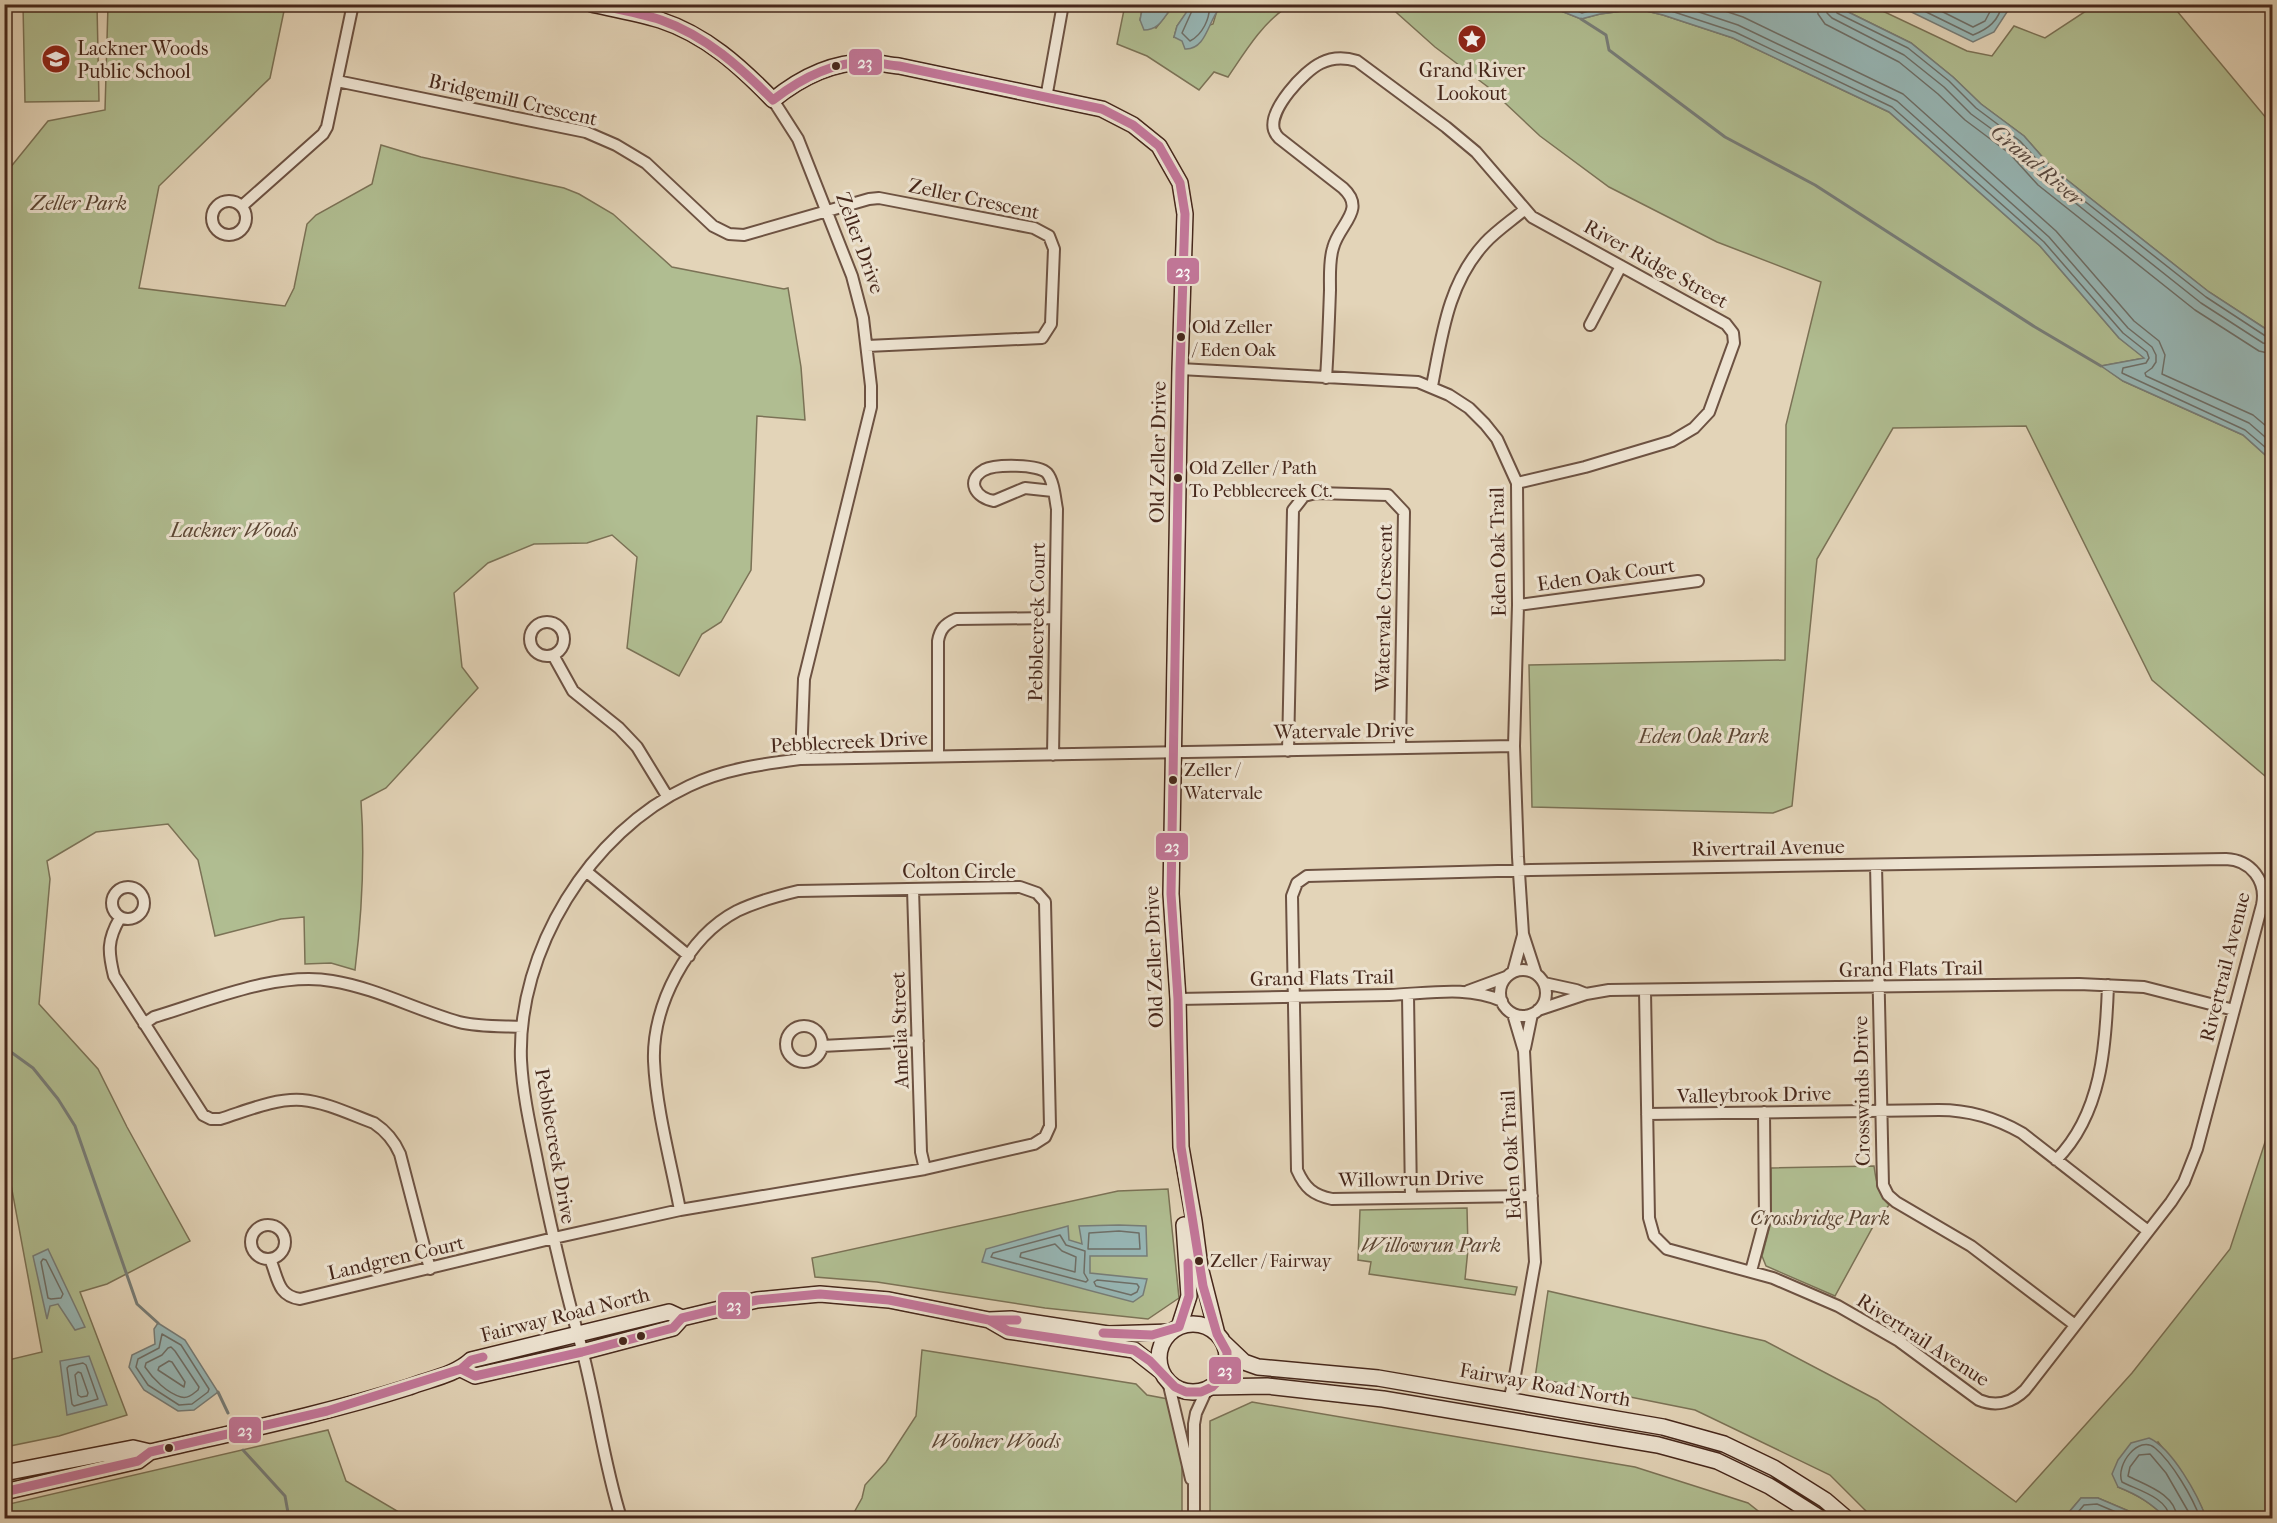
<svg xmlns="http://www.w3.org/2000/svg" width="2277" height="1523" font-family="'IM FELL French Canon',serif">
  <style>
    .green { fill: #b0bd91; stroke: #7b7256; stroke-width: 1.5 }
    .water { fill: #97b7b6; stroke: #777d78; stroke-width: 1.5 }
    .lines { fill: none; stroke-linecap: round; stroke-linejoin: round }
    .shore { stroke: #6e6f68; stroke-width: 1.5 }
    .stream { stroke: #777d78; stroke-width: 3 }
    .street-casing { stroke: #6d5242; stroke-width: 14 }
    .secondary-casing { stroke: #46271b; stroke-width: 18 }
    .street { stroke: #ede3d1; stroke-width: 10 }
    .secondary { stroke: #ede3d1; stroke-width: 15 }
    .bus-1-casing { stroke: #ede3d1; stroke-width: 14 }
    .bus-1 { stroke: #c3779a; stroke-width: 9 }
    .bus-dot { fill: #46271b; stroke: #ede3d1; stroke-width: 2 }
    .labels { text-anchor: middle; dominant-baseline: central; stroke-width: 6; stroke-linejoin: round; paint-order: stroke }
    .bus-label { font-size: 18px; fill: #46271b; stroke: #ede3d1; text-anchor: start }
    .poi-label { font-size: 20px; fill: #46271b; stroke: #ede3d1; text-anchor: start }
    .street-label { font-size: 20px; fill: #46271b; stroke: #ede3d1 }
    .park-label { font-size: 20px; font-style: italic; fill: #5b4533; stroke: #ede3d1 }
    .water-label { font-size: 21px; font-style: italic; fill: #5a4b42; stroke: #ede3d1 }
    .line-badge { stroke: #ede3d1; stroke-width: 2 }
    .badge-label { font-size: 16px; text-anchor: middle; font-weight: bold; fill: #fff }
  </style>
  <rect width="100%" height="100%" fill="#e3d4b8"/>
  <filter id="stains"><feTurbulence type="fractalNoise" baseFrequency=".00333" numOctaves="4"/><feColorMatrix values="0 0 0 0 .2 0 0 0 0 .09 0 0 0 0 .02 0 0 0 .5 -.17"/></filter>
  <radialGradient id="worn" r=".72"><stop offset=".6" stop-color="#630" stop-opacity="0"/><stop offset="1" stop-color="#630" stop-opacity=".3"/></radialGradient>
  <path class="green" d="M23 5H97L99 101 25 102Z
    M108 5H254L284 11 270 78 159 186 139 288 285 306 294 288 307 224 316 215 372 184 381 145 421 157 564 188 579 194 613 214 672 267 784 289 788 288 801 367 805 420 757 416 751 570 721 622 702 634 679 676 627 648 637 557 612 535 587 543 534 544 488 563 454 593 462 667 478 688 386 788 361 801C365 857 362 913 355 970L331 963 305 964 304 917 281 919 215 936 198 860 168 824 96 832 47 861 50 879 39 1004 98 1069 127 1127 190 1241 107 1284 80 1292 127 1415 59 1436 5 1447 4 1361 42 1352 4 1147 5 174 48 121 105 110Z
    M1125 5H1143L1140 20 1156 28 1174 5H1192L1177 26 1174 37 1213 24 1216 14 1215 5H1304C1298 5 1291 5 1286 8 1263 22 1243 55 1228 77L1214 72 1199 90 1147 56 1117 44Z
    M1388 5H1546L1581 19 1600 14 1638 9 1663 15 1733 38 1889 112 2040 246 2119 338 2145 358 2102 366 2123 381 2243 435 2272 461V782L2152 680 2026 426 1893 428 1817 559 1792 806 1773 813 1532 807 1529 665 1785 660 1786 425 1821 282 1717 242 1609 187 1540 136 1488 87 1435 47Z
    M1834 5H1870L1967 51 1992 56 2014 26 2045 38 2095 5H2172L2272 125V333L2209 292 2052 168 2024 136 1981 104 1953 77 1911 43Z
    M2272 1121V1518H2206C2196 1490 2177 1466 2158 1442L2118 1487C2138 1495 2151 1503 2166 1518H2145L2098 1498H2081L2070 1511 2067 1518H1873L1830 1475 1695 1410 1535 1378 1548 1291 1765 1341 1877 1400 2016 1502 2132 1373 2230 1249Z
    M1874 1166C1876 1181 1878 1194 1889 1205L1875 1223 1835 1296 1766 1266 1762 1256 1771 1222V1168Z
    M1168 1189 1179 1298 1148 1319 1045 1308 877 1282 815 1277 812 1258 1118 1191Z
    M1467 1208 1468 1249 1465 1279 1517 1287 1515 1295 1369 1274 1371 1262 1358 1260 1360 1210Z
    M922 1350 1136 1384 1147 1395 1168 1399 1182 1418V1518H851L862 1498 865 1485 886 1462 916 1416Z
    M1252 1402 1635 1467 1748 1503 1767 1518H1210V1421Z
    M328 1430 346 1481 409 1518H5V1505Z"/>
  <path class="water" d="M1192 4 1215 5 1217 12C1208 24 1205 50 1185 49L1182 41 1174 37 1177 26Z
    M2007 4 2009 9 1994 32 1973 42 1897 5Z
    M1143 5V4L1174 5C1164 15 1161 30 1144 30L1140 20Z
    M1546 5H1834L1911 43 1953 77 1981 104 2024 136 2052 168 2209 292 2272 333V461L2243 435 2123 381 2101 366 2144 358 2119 338 2040 246 1889 112 1733 38 1663 15 1638 9 1600 14 1581 19Z
    M1119 1225 1146 1226 1147 1256H1090V1273L1147 1279 1143 1295 1133 1302 982 1262 986 1249 1068 1226 1069 1240 1082 1244 1079 1226Z
    M48 1249 85 1327 75 1330 58 1304 50 1306 47 1319 33 1256Z
    M158 1323 185 1340 218 1392 194 1410 178 1411 144 1390 129 1367 132 1355 155 1344 154 1329Z
    M89 1356 107 1405 67 1415 60 1361Z
    M2149 1438C2172 1448 2198 1495 2206 1518H2166C2151 1503 2138 1495 2118 1487L2112 1474 2118 1460 2131 1443Z
    M2081 1498H2098L2145 1518H2067L2070 1511Z"/>
  <g class="lines">
    <path class="shore" d="M1195 4 1182 33 1190 41C1202 35 1211 18 1209 4
      M1560 4 1582 13 1599 8 1627 4
      M1644 4 1665 9 1735 32 1892 107 2044 242 2123 333 2147 352 2149 358 2146 363 2123 368 2122 373 2245 430 2272 453
      M1675 4 1738 25 1897 101 2049 237 2128 328 2152 347 2156 355V362L2152 368 2145 373 2146 376 2249 423 2272 443
      M1704 4 1743 17 1903 94 2056 231 2134 321 2159 341 2165 355 2162 374 2253 415 2272 431
      M1817 4 1818 14 1825 24 1899 62 1938 94 1965 120 2009 153 2038 185 2195 310 2259 351 2272 354
      M1826 4 1827 13 1832 18 1904 55 1944 87 1971 114 2015 146 2044 178 2201 303 2263 343 2272 345
      M1833 4 1837 13 1908 48 1949 81 1976 108 2020 141 2049 173 2206 297 2267 337 2272 338
      M1910 4 1973 35C1988 29 1999 21 2002 4
      M1927 4 1973 27 1985 21 1994 4
      M1119 1231 1139 1233 1140 1249H1088L1089 1233Z
      M1060 1235 1066 1245 1085 1251 1084 1273 1088 1280 1086 1282 991 1257 993 1253Z
      M1055 1244 1062 1251 1076 1257 1075 1272 1020 1257 1021 1253Z
      M43 1259 46 1260 63 1294 61 1298 51 1299 48 1298 41 1262Z
      M1097 1280 1137 1284 1139 1287 1137 1292 1131 1295 1096 1286 1094 1282Z
      M162 1334 181 1345 209 1389 208 1392 192 1404 179 1405 148 1385 136 1367 138 1359 159 1348Z
      M171 1347 175 1351 199 1387 198 1390C193 1394 188 1399 181 1397 167 1393 153 1379 145 1367L146 1363 162 1355 168 1348Z
      M169 1361 172 1362 185 1382 184 1387 158 1370 159 1367Z
      M83 1363 86 1365 98 1399 74 1406 72 1404 67 1368 69 1366Z
      M78 1372 81 1373 88 1393 87 1396 81 1397 78 1395 75 1375Z
      M2073 1518 2084 1505 2097 1504 2130 1518
      M2170 1518C2167 1497 2137 1490 2122 1482 2115 1465 2139 1434 2155 1448 2172 1462 2193 1498 2200 1518
      M2177 1518C2176 1494 2145 1485 2128 1476L2130 1467 2139 1455 2150 1454 2166 1473 2192 1518"/>
    <path class="stream" d="M1581 19 1606 35 1609 50 1725 137 1815 185 2035 327 2101 366
      M4 1047 33 1068 58 1099 75 1126 137 1304 158 1323
      M218 1392 228 1413
      M243 1450 285 1496 289 1518"/>
    <g class="street-casing">
      <path id="street" d="M337 81 586 132 616 145 646 163 713 226 729 234 744 235 869 199 879 198 1034 228 1049 236 1054 249 1051 324 1042 338 867 346
        M1046 98 1063 4
        M773 100 798 139 852 276 863 318 871 386V407L804 679 801 759
        M212 218a17 17 0 1 1 34 0a17 17 0 1 1-34 0Z
        M242 206 323 134 327 127 353 4
        M1590 325 1621 266
        M1180 369 1418 382 1449 395 1469 408 1485 424 1497 439 1517 483 1518 605 1514 746 1518 857 1523 934 1536 974
        M1326 378C1328 349 1329 319 1330 290 1330 276 1329 261 1333 248 1339 224 1367 210 1343 188L1279 138C1277 136 1275 133 1274 130 1268 110 1304 71 1321 63 1333 57 1344 57 1357 61L1446 127 1476 152 1532 217 1726 324 1733 333 1734 343 1709 412 1694 428 1672 441 1585 467 1517 483
        M1432 386C1442 335 1448 283 1485 243 1496 231 1511 221 1524 210
        M1053 491 1025 488 994 501C976 498 965 481 984 470 995 464 1039 464 1047 473 1054 481 1055 499 1057 509L1053 755
        M1518 605 1698 581
        M530 639a17 17 0 1 1 34 0a17 17 0 1 1-34 0Z
        M553 655 573 691 619 728 637 747 667 796
        M1288 751 1293 510 1304 496 1316 493 1388 495 1404 512 1400 748
        M938 756V641C940 629 945 624 956 619L1055 618
        M1876 865 1883 1185 1888 1195 1896 1202 1971 1246 2075 1325
        M587 872 689 956
        M112 903a16 16 0 1 1 32 0a16 16 0 1 1-32 0Z
        M913 889 921 1152 925 1169
        M120 918C107 940 108 952 114 976L203 1115 211 1119H220C246 1111 275 1098 302 1100 326 1102 352 1115 374 1123 386 1131 394 1140 400 1154L430 1269
        M1500 993a23 23 0 1 1 46 0a23 23 0 1 1-46 0Z
        M1513 972 1523 935
        M1544 983 1576 990 1586 994
        M1468 991 1506 977
        M1408 995 1411 1198
        M1178 999C1248 998 1318 996 1389 995 1426 994 1466 985 1502 1001
        M1538 1010 1586 994 1609 990 2079 984 2144 987 2234 1010
        M144 1024 154 1017C208 1001 277 971 332 981 376 988 416 1010 459 1022 478 1027 502 1026 522 1027
        M786 1044a18 18 0 1 1 36 0a18 18 0 1 1-36 0Z
        M822 1046 918 1041
        M1525 1048 1532 1014
        M1647 1114 1939 1110C1970 1110 1996 1118 2022 1133L2148 1231
        M2056 1160C2102 1114 2106 1045 2108 985
        M1532 1196 1332 1199C1313 1195 1305 1188 1297 1170L1292 896 1297 883 1307 876 1531 870 2226 859C2251 860 2267 881 2262 905L2197 1149 2184 1182 2171 1202 2025 1390C2012 1403 1996 1407 1979 1400L1899 1341 1838 1306 1773 1278 1667 1249 1654 1236 1649 1218 1645 991
        M251 1242a17 17 0 1 1 34 0a17 17 0 1 1-34 0Z
        M270 1259C278 1277 277 1296 300 1299L554 1238 680 1210 925 1169 1034 1144 1045 1137 1050 1126 1045 902 1037 893 1020 887 798 891C777 896 756 902 737 911 687 937 652 1006 654 1061 656 1108 671 1163 680 1210
        M1751 1271 1765 1219 1764 1112
        M1168 1381 1191 1479
        M1509 1400 1514 1381 1535 1262 1524 1051 1513 1014
        M621 1518C603 1461 596 1400 580 1342 564 1285 551 1228 539 1170 532 1134 523 1098 521 1060 517 951 590 832 689 786 724 769 763 764 801 759L1514 746
        M1194 1518V1424L1196 1413 1207 1389"/>
    </g>
    <g class="secondary-casing">
      <path id="secondary" d="M591 4C614 9 637 13 660 20 706 35 740 66 773 100 800 78 832 62 867 62 877 62 888 65 899 66L1102 109 1133 125 1159 146 1180 183 1185 214 1180 369 1171 894 1178 999 1181 1147 1194 1221 1200 1267 1217 1334
        M989 1320 1008 1331 1134 1350 1162 1372
        M1159 1358a34 34 0 1 1 68 0a34 34 0 1 1-68 0Z
        M1179 1327 1189 1296 1184 1225
        M1223 1342 1244 1362 1258 1367 1378 1378 1663 1427 1724 1444 1774 1468 1825 1500 1846 1518
        M461 1369 475 1376 582 1352 673 1328 682 1318 757 1300 820 1294 889 1300 989 1320 1011 1319 1108 1334 1171 1332
        M1212 1387 1267 1386 1383 1399 1658 1445 1717 1461 1769 1486 1820 1518
        M4 1473 133 1448 150 1452
        M4 1492 138 1461 150 1452C236 1432 324 1414 409 1387 430 1379 455 1375 471 1360L669 1312 682 1318"/>
    </g>
    <use href="#street" class="street"/>
    <use href="#secondary" class="secondary"/>
    <g class="bus-1-casing">
      <path id="bus-1" d="M593 4C616 9 639 13 661 20 706 36 740 67 773 100 800 79 831 62 867 62 877 62 888 65 899 66L1102 109 1133 125 1159 146 1180 183 1185 214 1180 369 1171 894 1178 999 1181 1147 1203 1286 1217 1334 1227 1352V1366L1221 1378 1212 1387 1201 1392H1186L1175 1387 1150 1361 1134 1350 1008 1331 989 1320
        M1103 1333 1152 1335 1179 1327 1189 1296 1188 1263
        M461 1369 475 1376 582 1352 673 1328 682 1318 757 1300 820 1294 889 1300 989 1320H1017
        M4 1492 138 1461 150 1452 327 1411 461 1369 471 1360 483 1357"/>
    </g>
    <use href="#bus-1" class="bus-1"/>
  </g>
  <defs>
    <g id="sight-disc" transform="scale(1.5)"><circle r="9.5" fill="#8f2418" stroke="#ede3d1"/><path d="M0-6L1.8-2.2L6-1.7L2.9 1.2L3.7 5.4L0 3.3L-3.7 5.4L-2.9 1.2L-6-1.7L-1.8-2.2Z" fill="#fff"/></g>
    <g id="school-disc" transform="scale(1.5)"><circle r="9.5" fill="#8f2418" stroke="#ede3d1"/><path d="M0-5L7-2L0 1L-7-2ZM-4 1L0 2.5L4 1V4Q0 6-4 4Z" fill="#fff"/></g>
  </defs>
  <g fill-rule="evenodd">
    <use href="#sight-disc" x="1472" y="39"/>
    <use href="#school-disc" x="56" y="59"/>
  </g>
  <g class="bus-dot">
    <circle cx="836" cy="66" r="5"/>
    <circle cx="1181" cy="337" r="5"/>
    <circle cx="1178" cy="478" r="5"/>
    <circle cx="1173" cy="780" r="5"/>
    <circle cx="1199" cy="1261" r="5"/>
    <circle cx="641" cy="1336" r="5"/>
    <circle cx="623" cy="1341" r="5"/>
    <circle cx="169" cy="1448" r="5"/>
  </g>
  <g class="labels">
    <g class="bus-label">
      <text x="1192" y="327">Old Zeller<tspan x="1192" dy="23">/ Eden Oak</tspan></text>
      <text x="1189" y="468">Old Zeller / Path<tspan x="1189" dy="23">To Pebblecreek Ct.</tspan></text>
      <text x="1184" y="770">Zeller /<tspan x="1184" dy="23">Watervale</tspan></text>
      <text x="1210" y="1261">Zeller / Fairway</text>
    </g>
    <g class="poi-label">
      <text x="77" y="48">Lackner Woods<tspan x="77" dy="23">Public School</tspan></text>
      <text x="1472" y="70" text-anchor="middle">Grand River<tspan x="1472" dy="23">Lookout</tspan></text>
    </g>
    <g class="street-label">
      <text transform="translate(513 100) rotate(13)">Bridgemill Crescent</text>
      <text transform="translate(974 199) rotate(12)">Zeller Crescent</text>
      <text transform="translate(860 243) rotate(70)">Zeller Drive</text>
      <text transform="translate(1656 264) rotate(29)">River Ridge Street</text>
      <text transform="translate(1158 452) rotate(-89)">Old Zeller Drive</text>
      <text transform="translate(1498 552) rotate(-91)">Eden Oak Trail</text>
      <text transform="translate(1606 575) rotate(-8)">Eden Oak Court</text>
      <text transform="translate(1384 608) rotate(-89)">Watervale Crescent</text>
      <text transform="translate(1037 622) rotate(-89)">Pebblecreek Court</text>
      <text transform="translate(1344 731) rotate(-1)">Watervale Drive</text>
      <text transform="translate(849 742) rotate(-3)">Pebblecreek Drive</text>
      <text transform="translate(1768 848) rotate(-1)">Rivertrail Avenue</text>
      <text x="959" y="871">Colton Circle</text>
      <text transform="translate(1154 957) rotate(-92)">Old Zeller Drive</text>
      <text transform="translate(2225 967) rotate(-76)">Rivertrail Avenue</text>
      <text transform="translate(1911 969) rotate(-1)">Grand Flats Trail</text>
      <text transform="translate(1322 978) rotate(-1)">Grand Flats Trail</text>
      <text transform="translate(900 1030) rotate(-92)">Amelia Street</text>
      <text transform="translate(1862 1091) rotate(-91)">Crosswinds Drive</text>
      <text transform="translate(1754 1095) rotate(-1)">Valleybrook Drive</text>
      <text transform="translate(555 1146) rotate(80)">Pebblecreek Drive</text>
      <text transform="translate(1511 1155) rotate(-93)">Eden Oak Trail</text>
      <text transform="translate(1411 1179) rotate(-1)">Willowrun Drive</text>
      <text transform="translate(396 1258) rotate(-13)">Landgren Court</text>
      <text transform="translate(565 1315) rotate(-14)">Fairway Road North</text>
      <text transform="translate(1923 1340) rotate(33)">Rivertrail Avenue</text>
      <text transform="translate(1545 1385) rotate(10)">Fairway Road North</text>
    </g>
    <g class="park-label">
      <text x="79" y="203">Zeller Park</text>
      <text x="234" y="530">Lackner Woods</text>
      <text x="1704" y="736">Eden Oak Park</text>
      <text x="1820" y="1218">Crossbridge Park</text>
      <text x="1431" y="1245">Willowrun Park</text>
      <text x="996" y="1441">Woolner Woods</text>
    </g>
    <g class="water-label">
      <text transform="translate(2037 165) rotate(40)">Grand River</text>
    </g>
  </g>
  <g class="line-badge">
    <rect x="848" y="48" width="35" height="28" rx="6" fill="#c3779a"/>
    <rect x="1166" y="257" width="34" height="28" rx="6" fill="#c3779a"/>
    <rect x="1155" y="832" width="34" height="29" rx="6" fill="#c3779a"/>
    <rect x="717" y="1291" width="34" height="29" rx="6" fill="#c3779a"/>
    <rect x="1208" y="1356" width="34" height="29" rx="6" fill="#c3779a"/>
    <rect x="228" y="1416" width="34" height="28" rx="6" fill="#c3779a"/>
  </g>
  <g class="badge-label">
    <text x="865" y="68">23</text>
    <text x="1183" y="277">23</text>
    <text x="1172" y="852">23</text>
    <text x="734" y="1311">23</text>
    <text x="1225" y="1376">23</text>
    <text x="245" y="1436">23</text>
  </g>
  <rect width="2277" height="1523" fill="none" stroke="#e3d4b8" stroke-width="24"/>
  <rect x="6" y="6" width="2265" height="1511" fill="none" stroke="#46271b" stroke-width="3"/>
  <rect x="12" y="12" width="2253" height="1499" fill="none" stroke="#46271b" stroke-width="1.5"/>
  <rect width="100%" height="100%" filter="url(#stains)"/>
  <rect width="100%" height="100%" fill="url(#worn)"/>
</svg>
